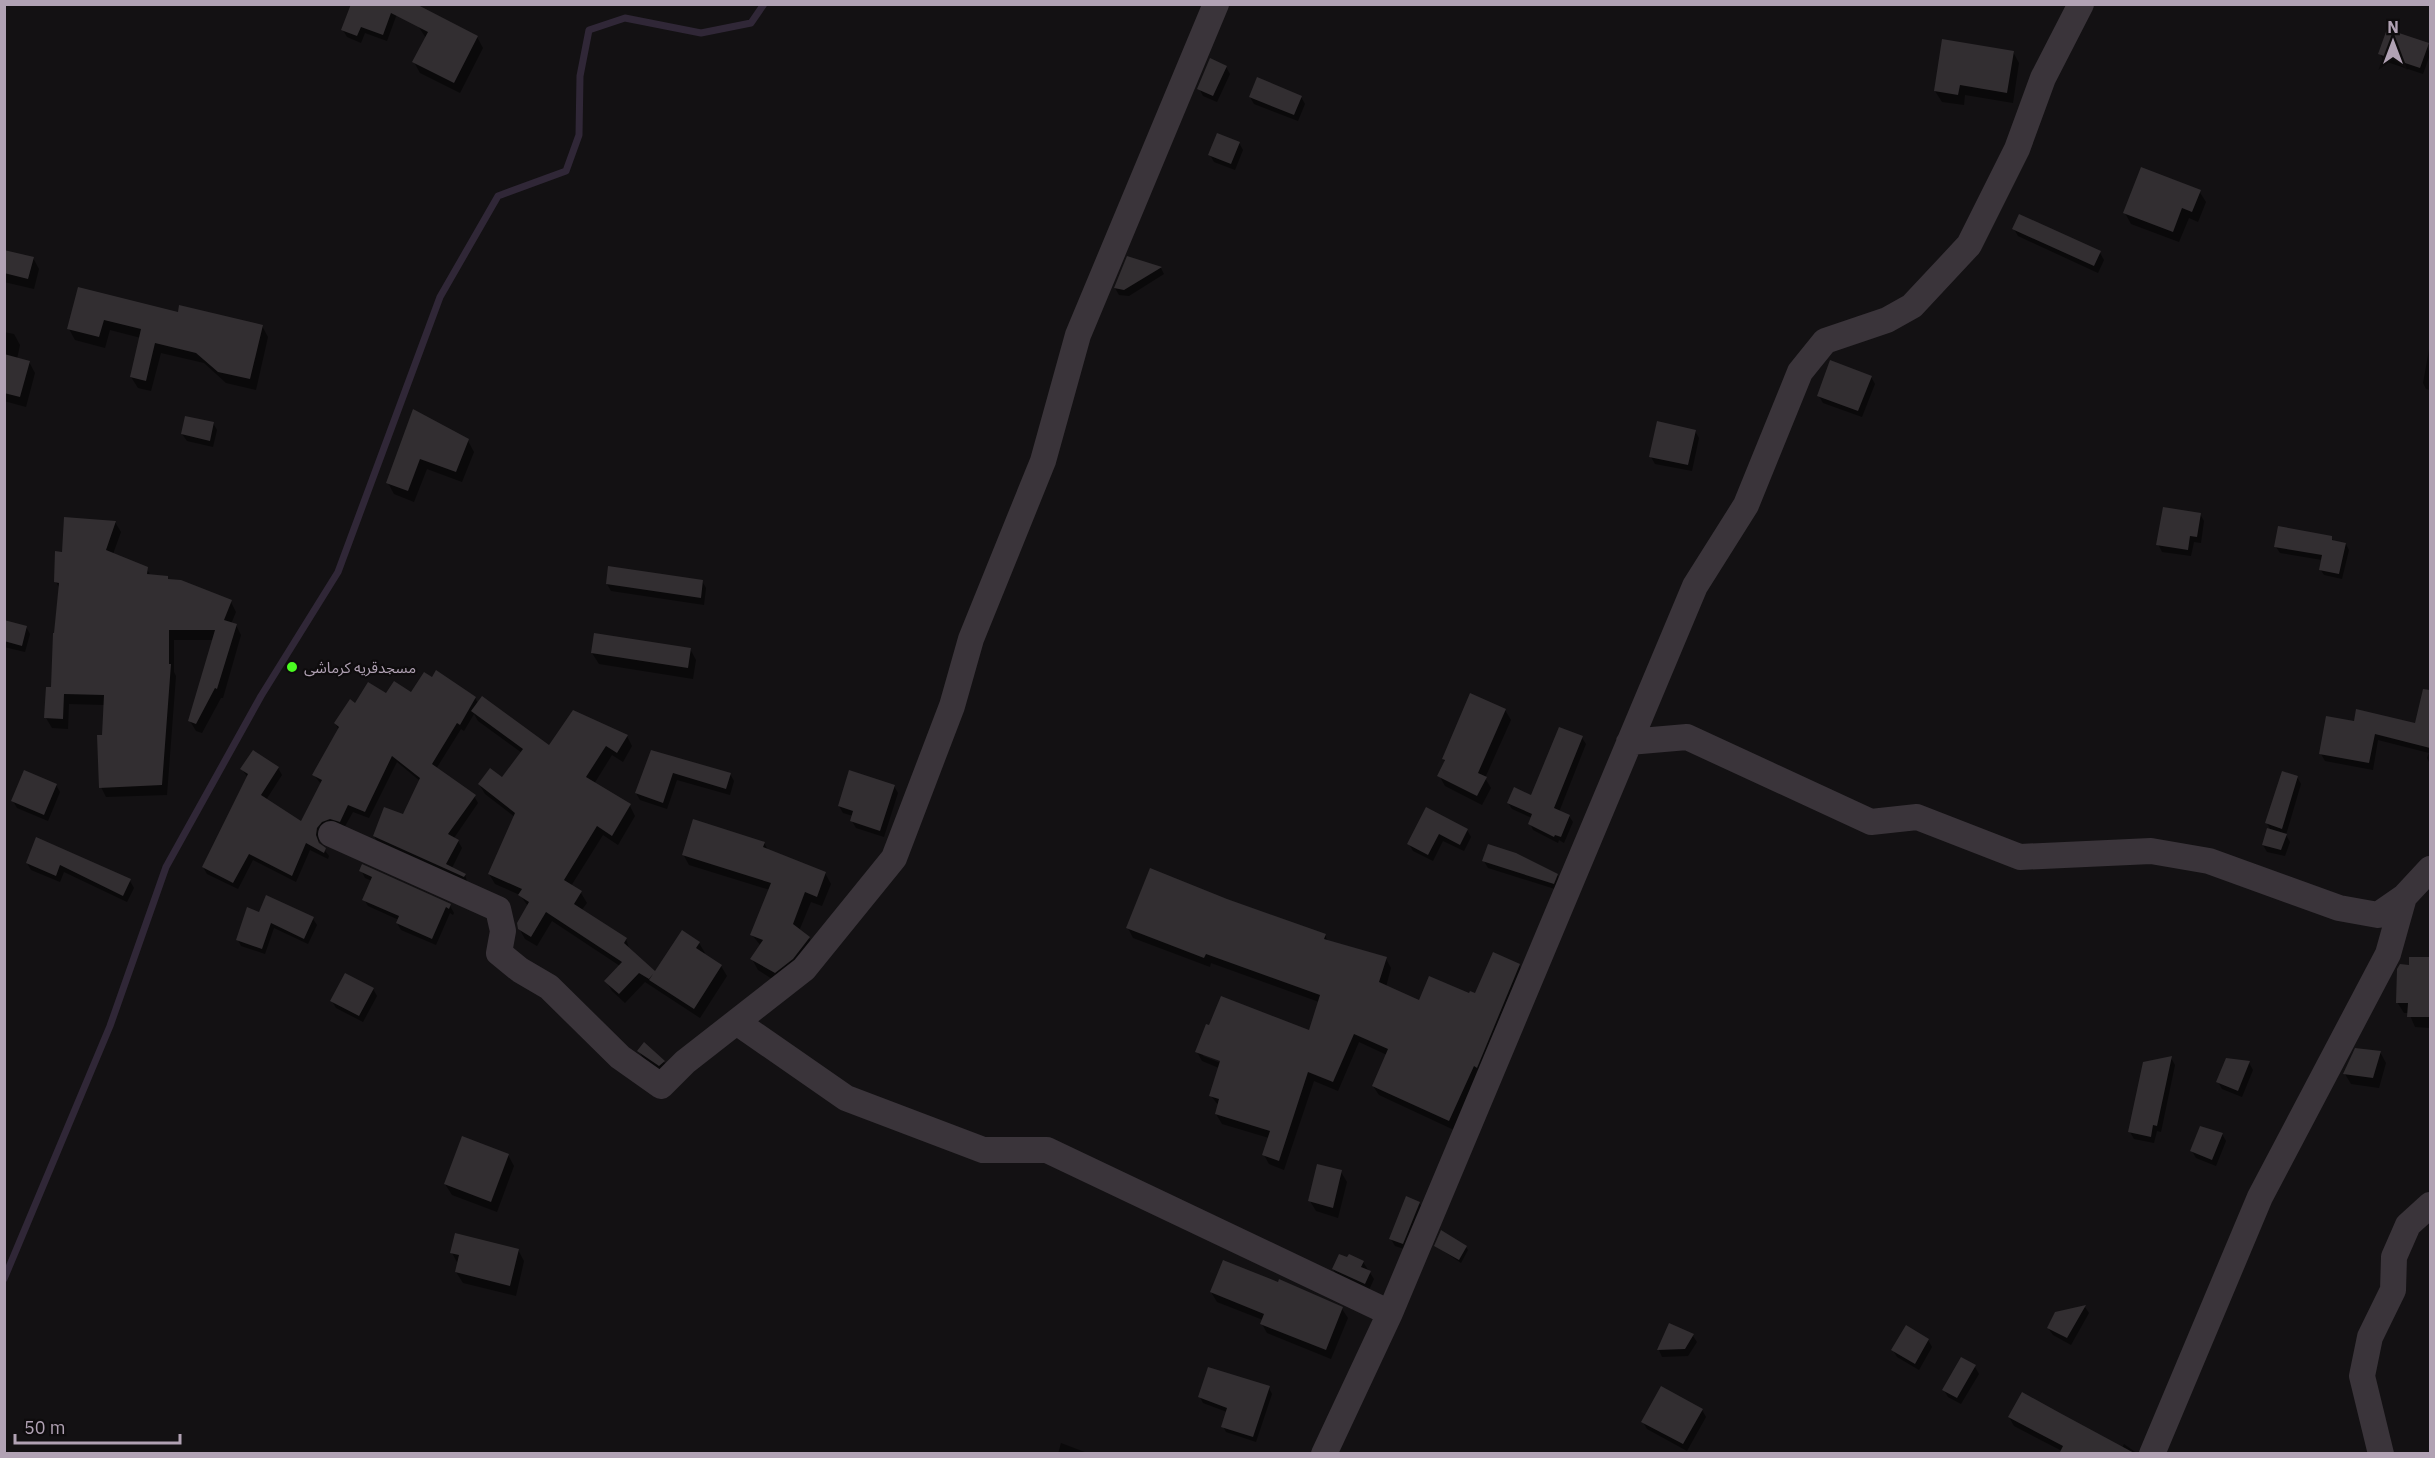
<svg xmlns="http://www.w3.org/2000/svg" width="2435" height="1458" font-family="'IBM Plex Sans','Noto Sans Arabic',sans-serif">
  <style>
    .shadow { fill: #0007; fill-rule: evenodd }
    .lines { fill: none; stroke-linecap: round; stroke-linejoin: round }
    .stream { stroke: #302737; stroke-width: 7 }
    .building { fill: #322e31 }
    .minor { stroke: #3a343a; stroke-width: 26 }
    .poi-dot { fill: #4afb21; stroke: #0e0c0d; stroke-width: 2 }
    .labels { text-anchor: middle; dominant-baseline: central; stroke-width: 4.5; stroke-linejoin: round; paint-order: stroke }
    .poi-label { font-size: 15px; fill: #b1a2b4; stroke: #0e0c0d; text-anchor: start }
  </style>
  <rect width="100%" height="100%" fill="#131113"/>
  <path class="shadow" d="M352 4 398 11 387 41 365 33 361 43 347 37 343 30Z
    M418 26 477 37 483 48 460 93 420 73 414 62 426 38Z
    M2427 45 2430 55 2423 74 2384 61 2380 54Z
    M2013 52 2019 63 2013 103 1965 95 1964 105 1942 102 1935 91Z
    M1226 67 1230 74 1217 102 1203 96 1199 88Z
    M1250 97H1301L1305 104 1298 121 1254 104Z
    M1239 143 1243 150 1235 170 1214 162 1210 155Z
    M2199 191 2206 202 2198 222 2189 218 2179 242 2131 224 2125 213Z
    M2014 229 2100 253 2104 260 2098 273 2018 236Z
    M4 251 33 258 39 269 34 289 4 282Z
    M1128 257 1161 268 1164 274 1129 296 1119 295 1115 288Z
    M79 289 179 313 262 326 268 337 256 390 226 383 204 363 161 353 151 391 138 388 131 377 141 338 110 330 105 348 75 340 69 329Z
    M4 332 14 334 20 345 17 359 29 362 35 373 26 407 4 401Z
    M2430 344V390L2426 389 2423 383Z
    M1871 377 1875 384 1862 417 1823 403 1819 396Z
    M414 412 468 441 474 452 462 482 427 469 414 502 394 494 388 483Z
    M213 423 217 430 213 447 187 441 182 434Z
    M1695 431 1699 438 1692 471 1655 464 1651 457Z
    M2200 514 2204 521 2201 543 2194 542 2191 556 2162 552 2158 544Z
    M115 522 121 532 113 554 146 568 151 576 167 577 169 580 231 602 236 612 231 624 236 625 241 635 223 698H221L202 733 196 731 190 721 214 640H174V672L176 676 167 795 106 797 101 787 105 705 69 704 68 729 52 728 46 718 52 688 60 589 56 582 63 553Z
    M2331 538 2334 541 2346 544 2349 550 2342 579 2324 575 2320 569 2322 560 2280 553 2276 547Z
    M702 581 706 588 704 605 611 591 607 584Z
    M4 621 26 627 30 634 25 652 4 647Z
    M690 649 696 660 693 679 599 664 592 653Z
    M412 694 475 698 478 703 549 747 627 736 632 746 623 762 612 755 594 784 630 806 635 816 618 845 603 835 571 886 581 893 587 903 581 911 626 939 630 951 655 973 699 943 705 953 704 954 721 966 727 976 700 1018 645 982 625 1003 612 991 606 981 620 966 552 921 537 946 525 939 519 928 528 906 520 895 495 884 489 874 515 817 485 794 479 784 502 779 522 753 478 721 474 714 464 731 461 729 436 769 474 796 478 803 454 838 458 841 462 848 452 868 465 875 468 884 378 843 374 836 404 816 420 781 397 762 369 818 353 812 344 828 320 836 319 843 329 856 328 859 310 850 296 882 253 860 238 889 207 874 203 867 248 778 242 769 278 768 282 775 266 800 301 823 321 784 314 775 339 730 335 723 356 705 387 695Z
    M1505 710 1511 720 1485 778 1491 788 1482 805 1445 786 1439 775 1446 763 1443 759Z
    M2420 710 2430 713V764L2427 758 2429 753 2378 740 2373 770 2325 761 2321 754 2355 723 2417 725Z
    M1582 738 1586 744 1559 812 1569 816 1573 822 1564 843 1559 840 1558 843 1533 830 1530 823 1532 818 1512 809 1508 803 1532 797Z
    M652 751 730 774 734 781 730 795 677 780 667 809 640 800 636 793Z
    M2297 777 2301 784 2286 835 2290 842 2285 856 2267 852 2263 845 2271 831 2267 823Z
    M56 785 60 792 48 821 17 808 13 801Z
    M894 786 898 793 884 837 856 828 852 821 853 816 843 813 839 806Z
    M1427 809 1467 830 1471 837 1464 851 1443 841 1433 861 1413 851 1409 844Z
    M37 839 130 881 134 888 127 902 64 872 60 882 31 870 27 863Z
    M764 843 768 850 825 873 831 884 822 906 811 902 799 931 809 938 815 948 772 979 758 970 752 959 761 946 752 935 770 890 689 865 683 854Z
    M1484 861 1557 875 1561 882 1558 890 1488 868Z
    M361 870 450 906 454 913 453 915 450 913 436 945 401 930 397 923 399 920 368 906 364 899 372 881 365 878Z
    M1227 901 1325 935 1328 942 1386 959 1391 968 1386 987 1420 1002 1476 994 1519 965 1525 975 1454 1130 1379 1095 1373 1086 1387 1055 1359 1042 1338 1091 1314 1081 1284 1170 1269 1164 1264 1155 1269 1138 1222 1124 1216 1114 1219 1106 1211 1096 1219 1068 1202 1061 1197 1052 1310 1032 1319 1002 1211 963 1210 967 1133 938 1128 928ZM1203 1053 1227 1062 1226 1065 1203 1056Z
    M260 914 313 919 317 925 308 944 274 928 265 954 241 946 238 940Z
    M2411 958 2430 959V1028L2415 1027 2409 1013H2404L2397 1002 2410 966Z
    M373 989 377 996 363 1022 336 1008 332 1001Z
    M639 1051 664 1062 668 1068 664 1073 643 1058Z
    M2380 1052 2386 1063 2379 1088 2351 1084 2345 1074Z
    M2171 1058 2175 1065 2161 1132 2157 1131 2154 1143 2134 1139 2130 1132Z
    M2249 1063 2253 1070 2242 1097 2222 1089 2218 1082Z
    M2222 1134 2226 1141 2216 1166 2196 1158 2192 1151Z
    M508 1155 514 1166 497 1212 452 1195 445 1184Z
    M1341 1172 1347 1182 1338 1218 1316 1211 1310 1201Z
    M1419 1203 1424 1210 1407 1250 1395 1246 1391 1239Z
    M1436 1246 1466 1247 1468 1250 1461 1263Z
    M518 1250 524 1261 516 1296 463 1283 456 1272 458 1264 452 1253Z
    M1363 1262 1374 1279 1369 1290 1337 1276 1333 1269Z
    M1211 1292 1342 1309 1348 1318 1331 1359 1267 1333 1262 1324 1263 1320 1217 1302Z
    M2085 1307 2089 1313 2071 1345 2053 1335 2048 1328Z
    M1670 1325 1693 1336 1697 1342 1688 1356 1662 1357 1659 1350Z
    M1928 1340 1932 1347 1919 1370 1897 1357 1893 1350Z
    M1975 1367 1979 1374 1961 1404 1948 1397 1944 1390Z
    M1269 1388 1272 1394 1256 1442 1226 1432 1223 1426 1227 1412 1203 1403 1200 1397Z
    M1702 1410 1706 1417 1687 1451 1647 1429 1643 1422Z
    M2009 1417 2122 1448 2124 1444 2138 1454H2061L2062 1451 2014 1426Z
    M1061 1443 1090 1454H1058Z"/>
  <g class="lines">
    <path class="stream" d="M4 1279 110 1026 166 867 261 696 338 572 440 297 498 196 566 171 579 135 580 76 589 30 625 18 701 33 751 23 764 4"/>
  </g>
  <path class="building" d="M351 4H416L478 36 454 83 412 62 428 32 391 13 383 35 361 27 357 36 341 30Z
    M2387 29 2429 43 2420 68 2378 54Z
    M1942 39 2014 51 2007 93 1960 85 1958 95 1934 91Z
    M1210 58 1227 66 1213 96 1197 89Z
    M1257 77 1302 96 1294 115 1249 97Z
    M1217 133 1240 142 1231 164 1208 155Z
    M2141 167 2201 190 2192 212 2182 208 2173 232 2123 213Z
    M2019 214 2101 251 2094 266 2012 229Z
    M4 250 34 257 28 279 4 273Z
    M1127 256 1162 267 1124 290 1114 288Z
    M78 287 178 312 179 305 263 325 250 379 218 372 196 353 155 343 146 381 130 377 141 329 104 320 99 337 67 329Z
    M4 354 30 361 20 397 4 393Z
    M1830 360 1872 376 1858 411 1817 396Z
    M413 409 469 439 456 472 420 459 408 491 386 483Z
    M185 416 214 422 210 441 181 434Z
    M1657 421 1696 430 1688 465 1649 457Z
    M2163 507 2201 513 2197 537 2190 536 2188 550 2156 545Z
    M64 517 116 521 106 550 148 567 147 574 168 576V579L181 580 232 600 224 620 237 624 217 689 215 688 196 724 188 721 215 630H169V664H171L162 785 99 788 97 735H102L104 695 64 694 63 719 44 718 46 687H51L53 633H54L59 583 54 582 55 551 62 552Z
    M2278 526 2332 536V540L2346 543 2339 574 2319 570 2322 555 2274 547Z
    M608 566 703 580 701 598 606 584Z
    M4 620 27 626 22 646 4 641Z
    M594 633 691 648 688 668 591 653Z
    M436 670 476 697 460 725 457 723 432 764 476 795 448 834 459 840 446 864 466 874 464 877 373 836 384 807 403 814 420 778 392 756 365 812 348 805 340 822 330 819 322 822 317 828 316 835 319 843 326 848 324 853 306 843 292 876 249 854 233 883 202 867 248 774 240 769 253 750 279 767 261 795 301 821 322 780 312 775 339 727 334 723 350 699 355 703 368 682 386 693 394 681 411 692 424 672 432 677Z
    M2423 689 2430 690V748L2375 734 2369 763 2319 754 2326 716 2354 721 2356 709 2415 723Z
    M1470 693 1506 709 1478 773 1487 777 1477 796 1437 776 1445 760 1442 759Z
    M482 696 549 745 573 710 628 735 617 753 606 746 586 777 631 804 612 836 597 826 564 880 582 891 574 904 627 938 624 943 655 971 682 930 700 942 696 948 722 965 694 1009 649 980 653 974 649 979 639 973 619 994 604 981 622 962 546 912 531 937 518 929 517 923 529 902 518 895 522 889 488 874 515 813 478 784 490 768 502 777 523 749 471 711Z
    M1559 727 1583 736 1554 808 1570 815 1561 837 1555 835 1554 837 1528 824 1532 814 1507 803 1514 787 1531 795Z
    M651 750 731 773 726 789 673 773 663 803 635 793Z
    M24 770 57 784 44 815 11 801Z
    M849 770 895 785 880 831 850 821 853 811 838 806Z
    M2282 771 2298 776 2282 829 2265 823Z
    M1426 807 1468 829 1460 845 1439 834 1428 855 1407 844Z
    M693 819 765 842 763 847 826 872 817 897 805 892 793 924 810 937 793 959 775 973 750 959 763 940 750 935 771 883 682 855Z
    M2267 828 2287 834 2281 850 2262 845Z
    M36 837 131 879 123 896 60 865 56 876 26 863Z
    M1488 844 1516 853 1558 874 1554 884 1482 861Z
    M362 864 451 904 449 909 446 907 432 939 396 923 399 916 362 900 372 877 359 871Z
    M1150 868 1227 899 1326 934 1324 939 1387 957 1379 982 1419 1000 1429 976 1469 993 1470 991 1475 993 1493 952 1520 964 1477 1068 1474 1066 1449 1121 1372 1086 1388 1049 1354 1034 1333 1082 1308 1072 1279 1161 1262 1155 1270 1131 1215 1114 1219 1099 1209 1096 1220 1061 1195 1052 1206 1024 1209 1025 1221 996 1309 1030 1320 995 1206 954 1204 958 1126 928Z
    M266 895 314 917 304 939 271 923 262 949 236 940 247 907 259 912Z
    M2409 957H2430V1017H2407L2408 1003H2396L2397 969 2400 964 2409 965Z
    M345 973 374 988 359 1016 330 1001Z
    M644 1042 665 1061 659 1066 637 1051Z
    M2355 1048 2381 1051 2373 1078 2343 1074Z
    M2172 1056 2157 1126 2153 1125 2151 1137 2128 1132 2143 1062Z
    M2226 1058 2250 1061 2238 1091 2216 1082Z
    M2200 1126 2223 1133 2212 1160 2190 1151Z
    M462 1136 509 1154 491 1202 444 1184Z
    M1317 1164 1342 1170 1333 1208 1308 1201Z
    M1406 1196 1420 1202 1403 1244 1389 1239Z
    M1441 1230 1467 1246 1459 1260 1434 1246Z
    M455 1233 519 1249 510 1286 455 1272 459 1255 450 1253Z
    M1339 1254 1347 1257 1349 1254 1364 1261 1361 1267 1371 1271 1365 1284 1332 1269Z
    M1223 1260 1278 1282 1279 1279 1343 1307 1326 1350 1260 1324 1264 1314 1210 1292Z
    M2086 1305 2067 1338 2047 1328 2055 1312Z
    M1669 1323 1694 1334 1685 1349 1657 1350Z
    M1906 1325 1929 1339 1915 1364 1891 1350Z
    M1961 1357 1976 1365 1957 1398 1942 1390Z
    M1208 1367 1270 1386 1253 1437 1221 1427 1227 1408 1198 1397Z
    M1661 1386 1703 1409 1683 1444 1641 1422Z
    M2022 1392 2060 1413 2136 1454H2059L2063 1446 2008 1417Z"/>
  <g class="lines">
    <path class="minor" d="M1629 742 1687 737 1871 822 1917 817 2020 857 2151 851 2209 861 2339 908 2378 915 2404 897
      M331 834 498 909 503 931 499 953 520 970 549 987 620 1057 661 1086 685 1062 804 969 894 858 952 706 971 639 1043 461 1078 335 1216 4
      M738 1023 846 1098 983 1150H1047L1390 1313
      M1324 1454 1390 1313 1695 586 1746 505 1800 372 1825 341 1887 320 1912 306 1969 245 2017 149 2043 78 2081 4
      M2152 1454 2260 1197 2388 954 2404 897 2430 869
      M2381 1454 2362 1376 2370 1337 2393 1290 2394 1257 2408 1225 2430 1205"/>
  </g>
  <circle class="poi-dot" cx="292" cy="667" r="6"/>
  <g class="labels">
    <g class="poi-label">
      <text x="304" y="667">مسجدقریه کرماشی</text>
    </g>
  </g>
  <rect width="2435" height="1458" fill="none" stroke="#b1a2b4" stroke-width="12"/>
  <g transform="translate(2393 42)" stroke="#0e0c0d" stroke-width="4.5" paint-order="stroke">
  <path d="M0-4.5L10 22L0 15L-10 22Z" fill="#b1a2b4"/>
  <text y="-9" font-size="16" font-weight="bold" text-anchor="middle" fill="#b1a2b4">N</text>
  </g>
  <path d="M15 1434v9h165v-9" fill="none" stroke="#b1a2b4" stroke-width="3"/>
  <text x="24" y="1434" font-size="18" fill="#b1a2b4" stroke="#0e0c0d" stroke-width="4.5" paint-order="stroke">50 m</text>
</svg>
